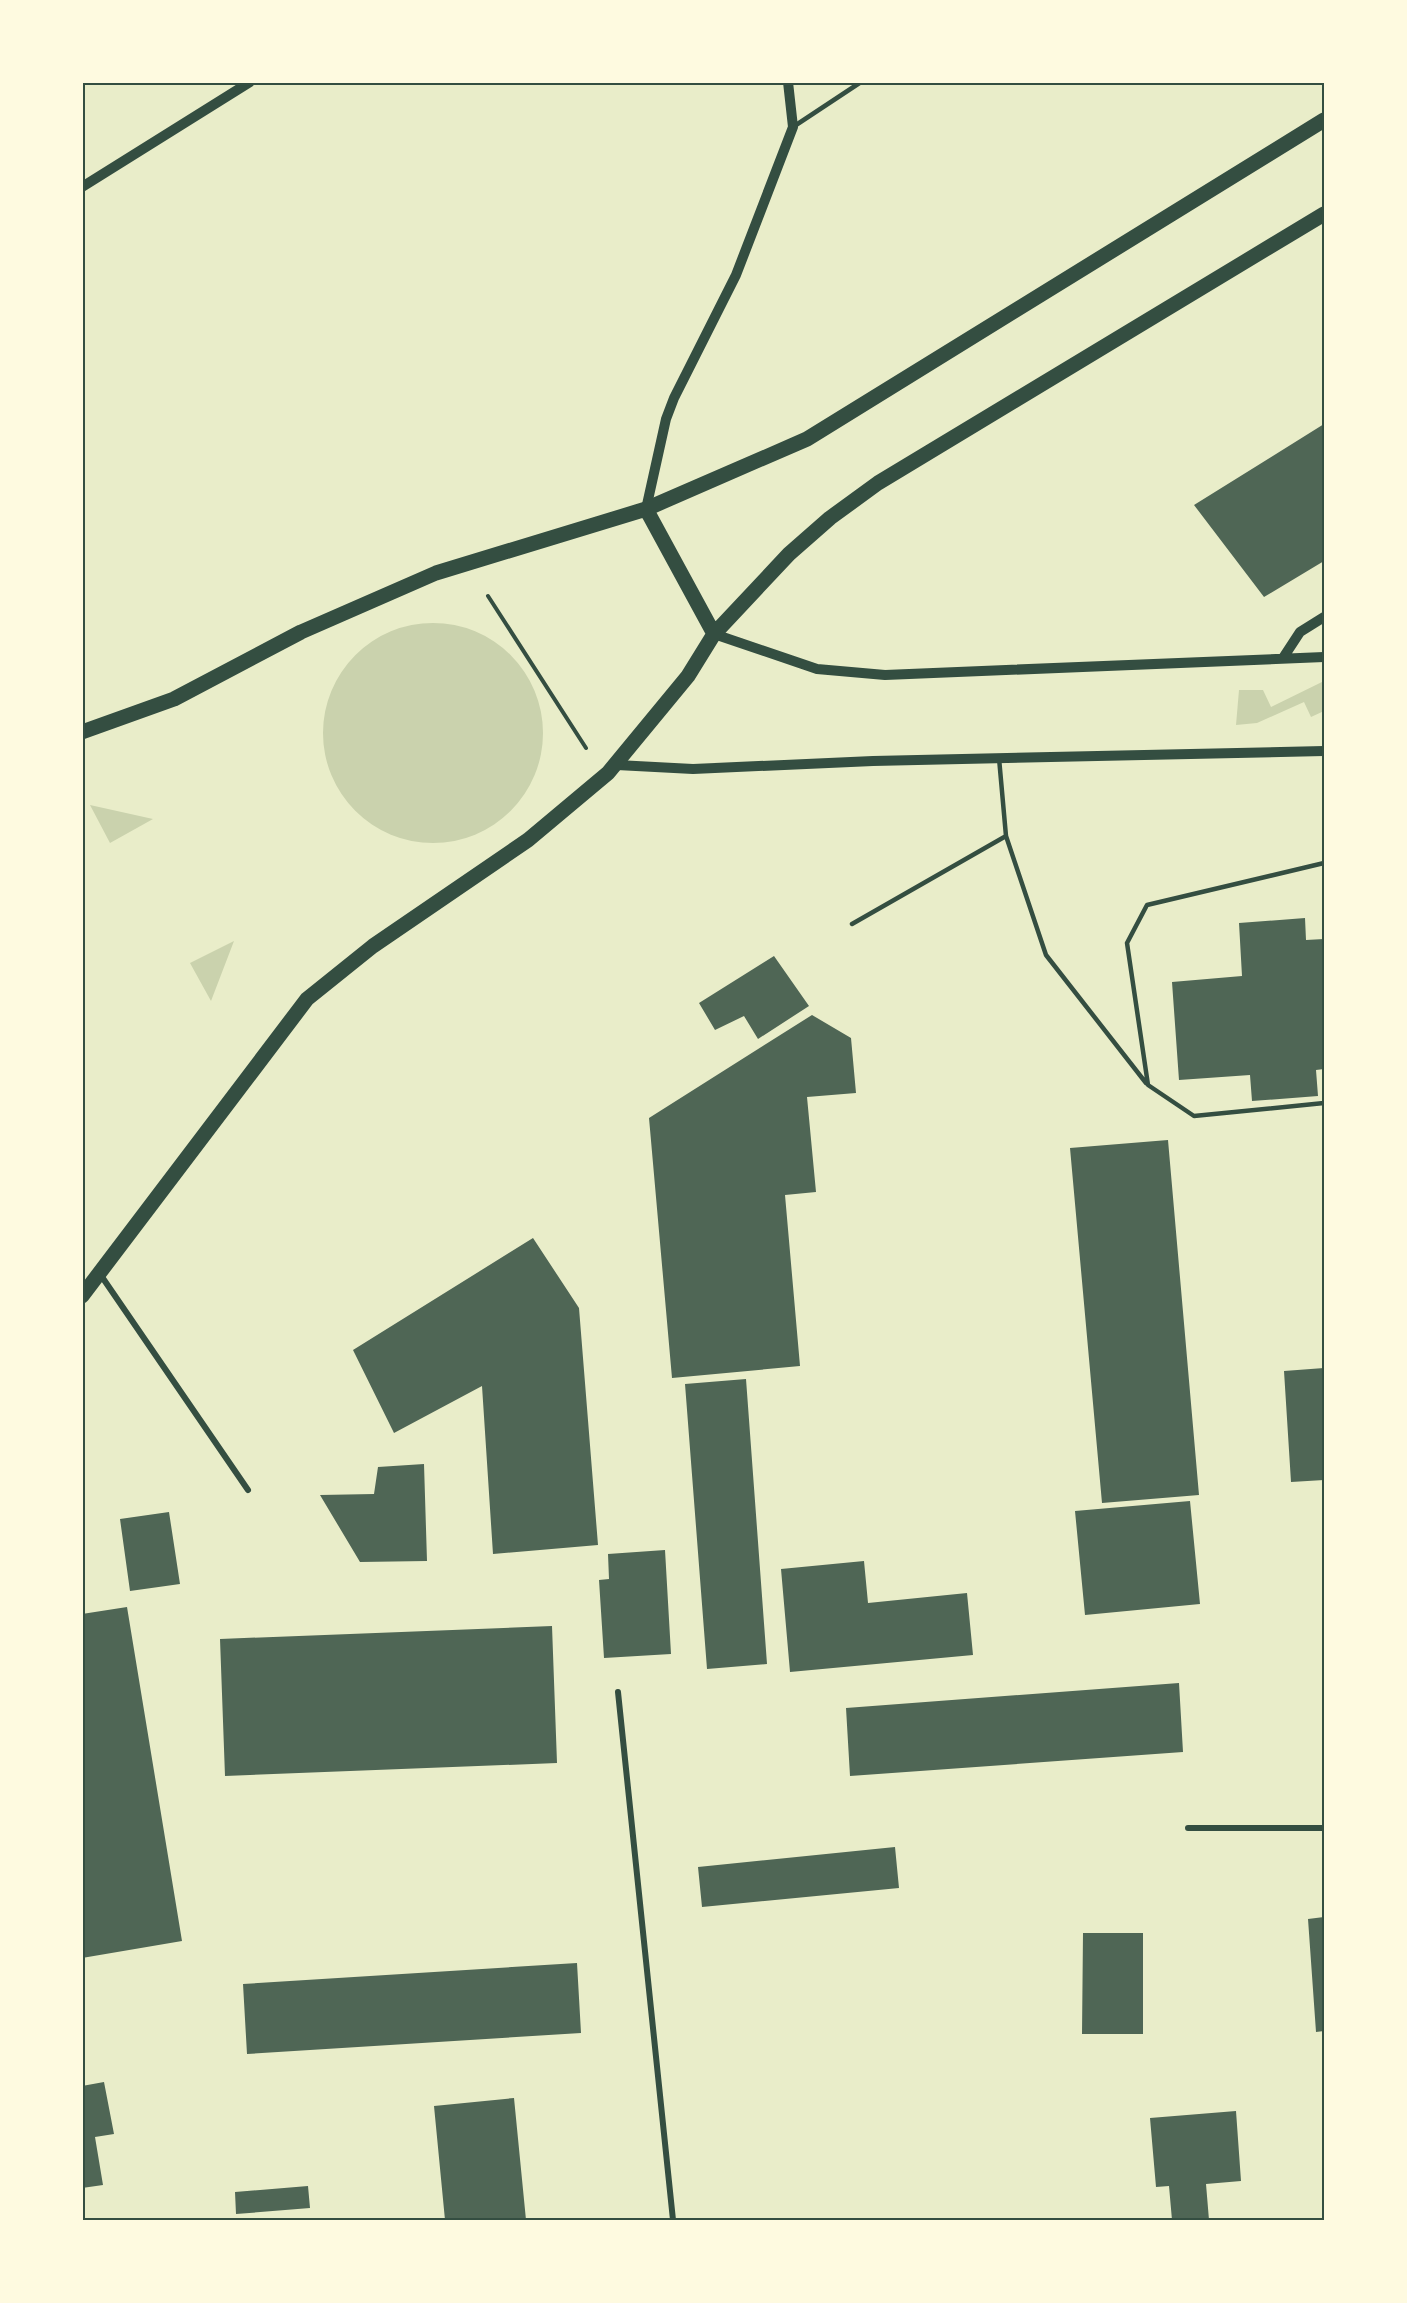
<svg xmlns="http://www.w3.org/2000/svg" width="1407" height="2303" font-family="'Fira Sans Condensed',sans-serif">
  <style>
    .green { fill: #cad2ad }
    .building { fill: #4f6655 }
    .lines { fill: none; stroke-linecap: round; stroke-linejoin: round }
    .path { stroke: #344e41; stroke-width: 4 }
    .service { stroke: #344e41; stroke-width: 4.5 }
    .minor { stroke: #344e41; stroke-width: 6 }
    .tertiary { stroke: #344e41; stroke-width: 10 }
    .primary { stroke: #344e41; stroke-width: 15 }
    .neatline { fill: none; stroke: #344e41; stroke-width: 2 }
  </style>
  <rect width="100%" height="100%" fill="#e9edc9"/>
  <path class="green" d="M323 733a110 110 0 1 1 220 0a110 110 0 1 1-220 0Z
    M1324 681V711L1311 717 1304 702 1257 723 1236 725 1239 690H1263L1271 707Z
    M90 805 153 819 110 843Z
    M234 941 211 1001 190 963Z"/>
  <path class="building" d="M1324 424V561L1264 597 1194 505Z
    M1305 918 1306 940 1324 939V1069L1316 1070 1318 1096 1252 1101 1250 1075 1179 1080 1172 982 1242 976 1239 923Z
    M774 956 809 1006 758 1039 744 1016 715 1030 699 1003Z
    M812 1015 851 1038 856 1093 807 1097 816 1192 785 1195 800 1366 672 1378 649 1118Z
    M1168 1140 1199 1495 1102 1503 1070 1148Z
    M533 1238 579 1308 598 1545 493 1554 482 1386 394 1433 353 1350Z
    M1324 1368V1480L1291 1482 1284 1371Z
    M746 1379 767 1664 707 1669 685 1384Z
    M424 1464 427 1561 360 1562 320 1495 374 1494 378 1467Z
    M1190 1501 1200 1604 1085 1615 1075 1511Z
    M169 1512 180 1584 130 1591 120 1519Z
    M665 1550 671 1654 604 1658 599 1580 609 1579 608 1554Z
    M864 1561 868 1603 967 1593 973 1655 790 1672 781 1569Z
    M127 1607 182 1941 82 1958V1614Z
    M552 1626 557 1763 225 1776 220 1639Z
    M1179 1683 1183 1752 850 1776 846 1708Z
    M895 1847 899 1888 702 1907 698 1867Z
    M1324 1917V2031L1316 2032 1308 1919Z
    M1083 1933H1143V2034H1082Z
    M577 1963 581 2033 247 2054 243 1984Z
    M104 2082 114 2134 95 2137 103 2185 82 2188V2086Z
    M514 2098 526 2220H445L434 2106Z
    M1236 2111 1241 2181 1206 2184 1209 2220H1172L1169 2186 1156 2187 1150 2118Z
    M308 2186 310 2208 236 2214 235 2192Z"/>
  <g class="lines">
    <path class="path" d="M488 596 586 748"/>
    <path class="service" d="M793 127 861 82
      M999 758 1006 836 1046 955 1146 1083
      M1324 863 1147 905 1127 943 1148 1085 1194 1116 1324 1103
      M852 924 1006 836"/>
    <path class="minor" d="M100 1274 248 1490
      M618 1692 673 2220
      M1188 1828H1324"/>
    <path class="tertiary" d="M82 187 250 82
      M646 509 666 419 674 398 736 275 793 127 788 82
      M714 634 817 669 885 675 1324 657
      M1283 658 1300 632 1324 617
      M617 765 693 769 873 761 1324 751"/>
    <path class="primary" d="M646 509 714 634
      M82 732 174 699 301 632 436 573 646 509 807 439 1324 120
      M82 1296 307 999 373 946 528 840 608 773 688 676 714 634 789 554 830 518 878 483 1324 214"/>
  </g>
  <rect width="1407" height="2303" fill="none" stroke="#fefae0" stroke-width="168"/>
  <rect x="84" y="84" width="1239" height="2135" class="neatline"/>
</svg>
